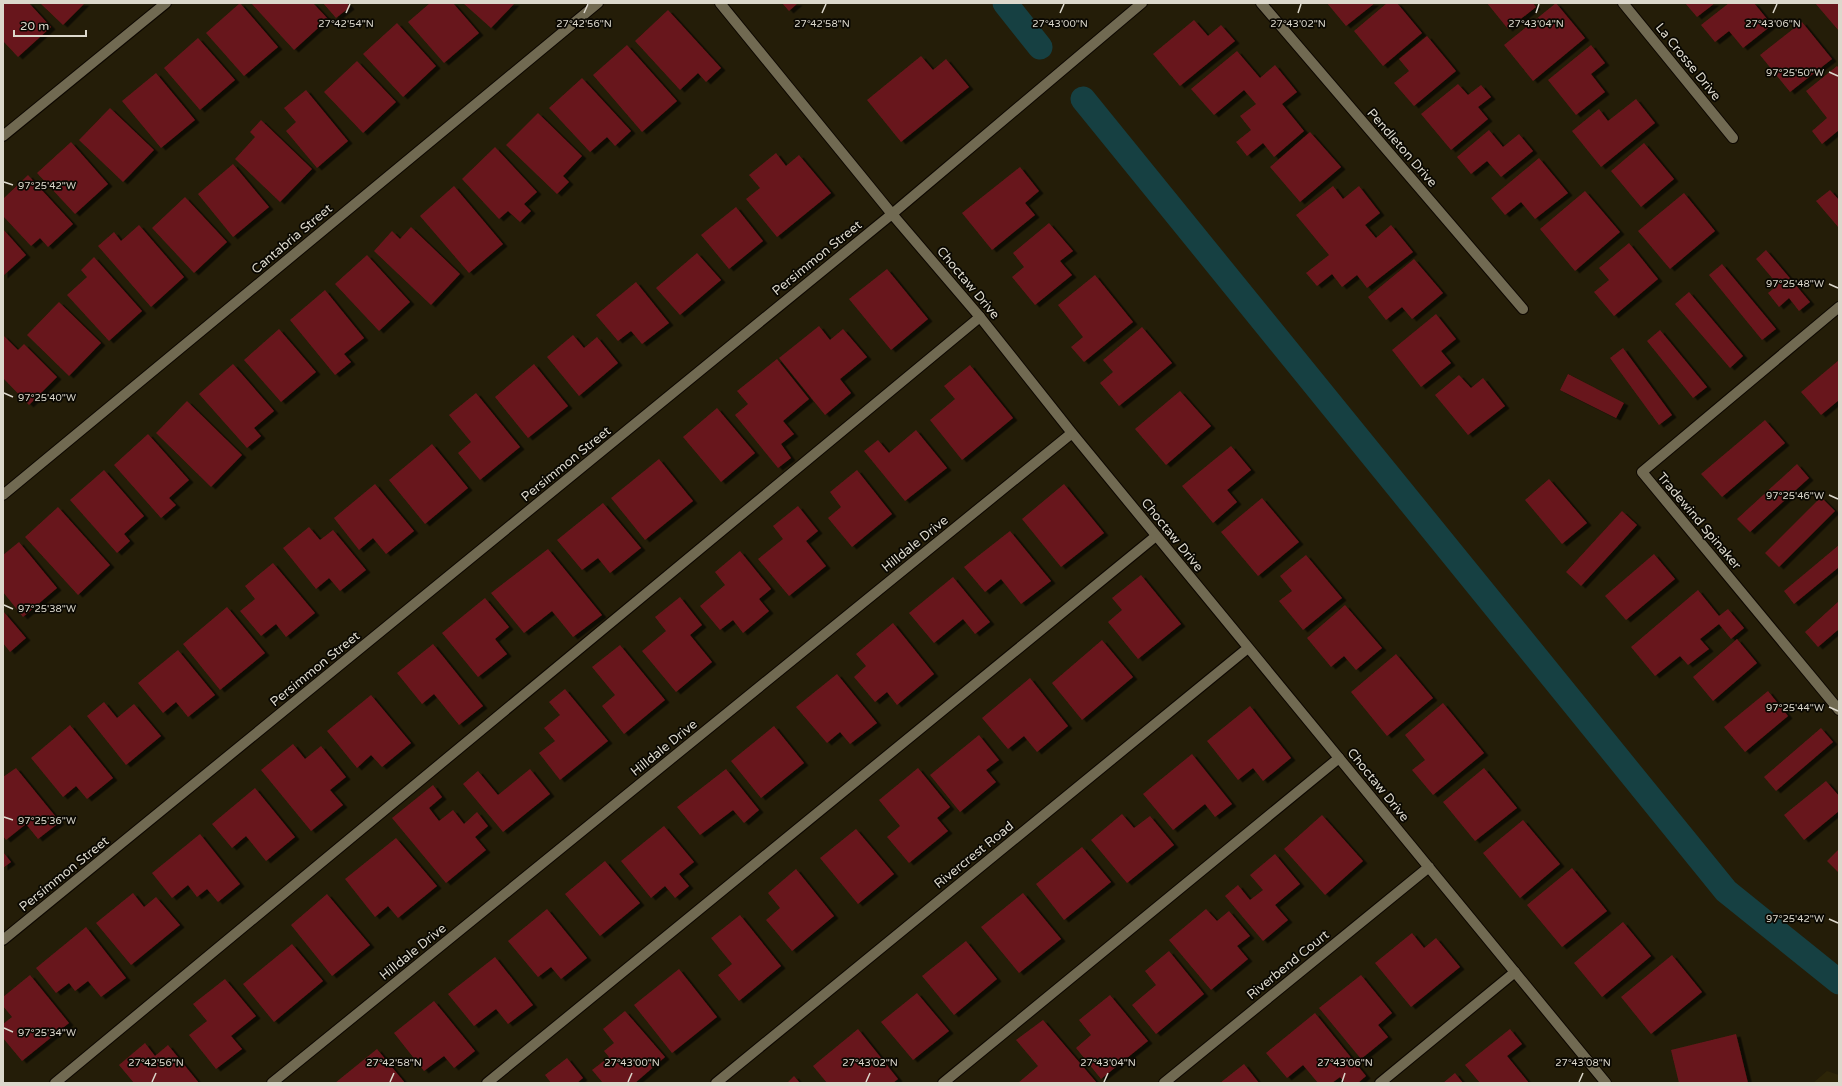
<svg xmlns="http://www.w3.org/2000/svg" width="1842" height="1086" font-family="'Varela Round',sans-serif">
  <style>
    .built { fill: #2d2508 }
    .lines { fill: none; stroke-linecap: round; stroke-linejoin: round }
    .canal { stroke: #164042; stroke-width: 25 }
    .building { fill: #68171b; filter: url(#shadow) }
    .service-casing { stroke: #0d0700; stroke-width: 12 }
    .minor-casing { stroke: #0d0700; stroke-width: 12 }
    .service { stroke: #716a52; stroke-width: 10 }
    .minor { stroke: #716a52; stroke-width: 10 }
    .ticks { fill: none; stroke: #dcd8cc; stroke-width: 1.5 }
    .labels { text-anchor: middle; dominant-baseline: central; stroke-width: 3.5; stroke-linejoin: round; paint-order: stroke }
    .street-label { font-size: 13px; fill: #dcd8cc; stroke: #0a0802 }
    .ticks-label { font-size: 10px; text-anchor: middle; fill: #dcd8cc; stroke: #0a0802; stroke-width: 3.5; stroke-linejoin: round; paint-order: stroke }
  </style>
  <defs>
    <filter id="shadow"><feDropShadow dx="4.5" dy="2.5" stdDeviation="0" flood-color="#0009"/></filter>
  </defs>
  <rect width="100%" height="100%" fill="#241d08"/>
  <path class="built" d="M1827 1071 1839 1075V1083H1813Z"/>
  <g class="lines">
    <path class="canal" d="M1005 3 1040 47
      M1083 99 1726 891 1839 982"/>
  </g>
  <path class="building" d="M3 3H29L51 27 18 57 3 41Z
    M40 3H85L63 25Z
    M240 3 278 47 244 76 206 33Z
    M251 3H313L328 19 294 50Z
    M323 3H347L350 7 336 18Z
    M430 3H453L479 33 444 63 408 22Z
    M463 3H515L491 28Z
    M782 3H798L789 11Z
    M1327 3H1375L1346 26Z
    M1387 3H1397L1422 33 1383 66 1354 31Z
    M1487 3H1533L1536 7 1508 29Z
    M1556 3 1585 38 1533 81 1504 45Z
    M1685 3H1715L1697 17Z
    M1729 3H1754L1772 25 1743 48 1729 31 1715 42 1701 25Z
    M1815 3H1839V31Z
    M668 10 721 68 706 82 698 73 680 90 635 41Z
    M1194 20 1208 36 1221 25 1235 41 1180 86 1153 54Z
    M1802 22 1832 59 1790 92 1760 55Z
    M397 23 436 66 403 97 363 54Z
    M1427 36 1456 71 1414 106 1394 83 1409 71 1399 59Z
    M198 38 235 80 200 110 164 68Z
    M627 45 677 101 642 132 593 75Z
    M1591 45 1605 63 1591 74 1605 92 1576 115 1548 80Z
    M1237 51 1260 78 1275 65 1297 92 1282 104 1304 131 1274 157 1263 143 1247 156 1236 142 1251 130 1240 116 1256 104 1244 90 1214 115 1191 89Z
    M921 56 933 70 946 59 969 87 901 142 867 100Z
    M357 61 396 102 363 133 324 92Z
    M1837 66 1839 68V130L1822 144 1812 131 1827 118 1806 91Z
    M156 73 195 120 161 148 122 101Z
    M582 78 631 131 615 146 607 137 590 152 549 108Z
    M1458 84 1468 95 1481 85 1491 97 1478 107 1488 119 1451 150 1421 114Z
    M306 90 348 141 317 168 286 131 296 122 284 108Z
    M1636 99 1655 123 1601 167 1572 131 1599 109 1608 121Z
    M110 108 154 150 123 182 79 140Z
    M538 113 582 156 563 176 569 182 557 194 506 145Z
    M261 120 312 169 280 202 235 159 255 137 250 132Z
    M1489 130 1503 147 1519 134 1533 151 1501 177 1487 161 1471 174 1457 157Z
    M1310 132 1341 167 1300 202 1270 167Z
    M71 142 108 184 75 214 37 173Z
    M1644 143 1674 179 1641 207 1611 171Z
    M495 147 537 192 524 204 531 211 520 222 508 211 499 219 462 179Z
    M776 153 786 166 799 155 831 193 777 237 746 199 760 188 749 175Z
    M1539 158 1568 193 1535 219 1521 202 1505 215 1491 198Z
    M233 164 269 207 233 237 198 194Z
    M1020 167 1039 191 1025 203 1035 215 992 250 962 213Z
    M28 175 73 224 48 247 40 238 31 246 3 216V199Z
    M454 186 503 244 469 273 420 216Z
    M1333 186 1343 199 1359 186 1380 213 1365 225 1376 238 1391 225 1413 252 1367 288 1357 275 1342 287 1332 274 1317 286 1306 273 1329 255 1296 215Z
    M1830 190 1839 200V228L1816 201Z
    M1585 191 1620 232 1575 271 1540 229Z
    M1684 193 1715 231 1670 269 1638 231Z
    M185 197 227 242 194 273 152 228Z
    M736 207 763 241 729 269 701 235Z
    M1049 223 1073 251 1060 261 1072 275 1035 305 1012 277 1024 267 1013 253Z
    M139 225 184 277 151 307 98 246 114 232 121 241Z
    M411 227 460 274 431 305 374 251 392 231 400 239Z
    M3 229 26 255 3 276Z
    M1629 243 1658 279 1614 316 1594 292 1609 280 1599 268Z
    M1766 250 1810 302 1799 311 1789 298 1779 307 1768 293 1778 285 1756 259Z
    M697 253 721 280 680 315 656 288Z
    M367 255 410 302 379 331 335 284Z
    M94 257 142 311 109 341 67 295 87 277 81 270Z
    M1414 259 1443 293 1412 319 1402 307 1386 320 1368 297Z
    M1722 264 1776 329 1762 340 1709 275Z
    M887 269 928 319 891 350 849 299Z
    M1095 275 1133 322 1084 362 1071 347 1083 337 1058 305Z
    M636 282 669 323 642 344 631 331 618 341 596 315Z
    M325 290 364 338 344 354 351 362 335 375 290 320Z
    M1689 292 1743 356 1730 368 1675 304Z
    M59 302 101 343 69 376 27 335Z
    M1436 314 1456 339 1441 351 1451 363 1421 387 1392 350Z
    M819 326 830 340 843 329 867 357 840 379 851 393 825 415 779 358Z
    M1142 327 1172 363 1119 406 1100 383 1113 372 1103 360Z
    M279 329 316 372 281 402 244 360Z
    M1660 330 1707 387 1693 398 1647 341Z
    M3 335 18 350 24 344 57 377 29 405 3 378Z
    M573 335 584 348 597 337 618 363 579 396 547 357Z
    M1623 348 1672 415 1659 425 1610 358Z
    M777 359 809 399 783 421 794 434 781 444 791 458 778 468 735 415 748 404 737 391Z
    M1839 360V400L1821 415 1801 392Z
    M233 364 274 411 254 428 261 436 247 448 199 394Z
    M534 364 568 406 528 438 495 397Z
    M970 365 1013 418 962 460 930 420 955 399 944 386Z
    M1568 374 1624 403 1616 418 1560 390Z
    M1459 375 1471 388 1483 378 1505 406 1468 435 1435 395Z
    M1180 391 1211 426 1166 465 1135 429Z
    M476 393 520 447 480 480 458 453 471 442 449 415Z
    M187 401 242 455 211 487 156 433Z
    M717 408 755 453 721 482 683 437Z
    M1765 420 1785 443 1722 497 1701 474Z
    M916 430 947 468 905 501 864 451 878 440 889 453Z
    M148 434 189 480 169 498 176 505 161 518 114 465Z
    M432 444 468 488 425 524 389 480Z
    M1231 446 1251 470 1227 490 1237 502 1213 523 1182 486Z
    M659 459 693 501 645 540 611 498Z
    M1797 464 1809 478 1750 532 1737 519Z
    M104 470 144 516 124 534 130 541 117 553 70 500Z
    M857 470 892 514 852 547 828 518 841 507 830 492Z
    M1549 479 1587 523 1562 544 1525 500Z
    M375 484 414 531 386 554 373 538 359 550 334 518Z
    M1064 484 1104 533 1061 567 1022 519Z
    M1821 497 1835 511 1779 567 1765 553Z
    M1262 498 1299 542 1258 576 1221 532Z
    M603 503 641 548 610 573 598 558 582 570 557 540Z
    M798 506 818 531 806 541 826 566 789 596 758 559 783 539 773 526Z
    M58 507 110 565 78 595 25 537Z
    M1622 511 1637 525 1581 586 1566 572Z
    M309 527 320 540 333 530 366 570 340 591 329 578 316 589 283 548Z
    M1010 531 1051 581 1021 604 1001 579 985 592 964 567Z
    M19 542 57 588 23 617 3 592V555Z
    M1839 545V567L1794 604 1784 591Z
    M548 549 602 615 573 637 552 611 524 633 491 593Z
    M740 551 771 589 759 599 769 611 743 633 733 620 720 630 700 606 725 585 715 572Z
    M1654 554 1675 579 1626 620 1605 596Z
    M1306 555 1342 598 1303 630 1279 601 1292 591 1280 576Z
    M273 563 315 613 286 637 276 624 261 636 240 611 255 599 245 586Z
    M1141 575 1181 624 1138 659 1108 622 1122 610 1112 598Z
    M953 577 990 622 975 634 963 619 934 643 909 613Z
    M1698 590 1719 616 1728 609 1744 628 1731 639 1719 624 1700 639 1709 649 1688 665 1680 656 1655 676 1631 647Z
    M680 597 702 625 690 635 712 662 676 692 642 651 666 631 655 617Z
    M485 598 509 627 495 639 507 654 478 677 442 633Z
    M1839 601V629L1818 647 1805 632Z
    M1345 605 1382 648 1356 670 1344 656 1331 667 1307 638Z
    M227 607 265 653 220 690 183 644Z
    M3 611 26 638 10 652 3 643Z
    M893 623 934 674 897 705 887 692 875 702 854 677 866 666 856 654Z
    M1737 639 1757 663 1713 701 1693 677Z
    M1102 640 1133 677 1082 720 1052 683Z
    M433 644 483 706 459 725 434 694 422 704 397 673Z
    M620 645 665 700 624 734 602 706 615 695 592 667Z
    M178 650 215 695 188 717 176 702 163 713 138 683Z
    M1396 654 1433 698 1387 736 1351 692Z
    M837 674 877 723 850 744 840 732 827 743 796 707Z
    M1030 678 1068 726 1037 752 1024 736 1008 749 982 718Z
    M565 689 608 741 560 780 539 753 555 741 544 728 560 715 549 702Z
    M1768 691 1788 716 1745 752 1724 727Z
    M371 695 411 743 382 767 371 755 357 768 327 731Z
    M104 702 117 718 134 704 161 736 126 765 87 716Z
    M1443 703 1484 753 1433 795 1412 770 1425 760 1405 735Z
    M1250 706 1291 758 1263 781 1253 768 1238 780 1207 741Z
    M70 725 113 778 87 799 76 786 63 797 31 758Z
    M774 726 804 763 761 798 731 761Z
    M1821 728 1833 742 1776 791 1764 777Z
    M979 735 999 760 986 770 996 782 960 812 930 775Z
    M293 744 305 759 321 746 346 777 330 790 343 805 311 831 261 770Z
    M1192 754 1232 804 1215 817 1205 804 1173 830 1143 794Z
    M16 768 60 822 38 839 26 824 6 840 3 836V777Z
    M918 768 950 807 937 818 948 831 909 863 887 837 900 826 879 800Z
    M1484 768 1517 808 1475 841 1443 802Z
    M530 769 550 794 503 832 463 784 478 771 498 795Z
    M726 769 759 810 744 823 733 810 700 835 677 807Z
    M1826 781 1839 796V811L1804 840 1784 815Z
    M433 785 442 797 429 808 439 821 453 810 464 824 477 812 488 826 475 837 486 850 446 883 392 818Z
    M255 788 295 837 266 861 246 836 232 848 212 824Z
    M1122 814 1134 828 1150 816 1174 845 1127 883 1091 840Z
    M1322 815 1363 861 1325 895 1284 849Z
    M1523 820 1560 864 1520 898 1483 853Z
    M664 826 694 862 679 874 689 886 675 898 665 886 651 898 621 861Z
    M856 829 894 874 858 904 820 858Z
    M200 834 240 884 218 902 207 889 197 897 188 885 172 898 152 873Z
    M396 838 437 886 398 918 388 906 375 917 345 879Z
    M1082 847 1111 882 1064 920 1036 884Z
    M1839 849V873L1827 861Z
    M3 852 11 862 3 868Z
    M1275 854 1300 884 1275 905 1288 920 1263 941 1225 896 1238 885 1250 900 1263 890 1250 875Z
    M605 861 640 903 600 936 565 894Z
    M1572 868 1607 911 1562 947 1527 905Z
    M796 869 834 916 792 951 766 920 780 908 768 893Z
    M133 893 144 907 156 897 180 925 131 965 96 923Z
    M1023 893 1061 939 1019 973 981 927Z
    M327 894 370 945 332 976 291 925Z
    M547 909 587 958 561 979 551 967 538 977 508 941Z
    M1206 909 1217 921 1229 911 1250 936 1237 946 1248 959 1211 990 1169 940Z
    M740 915 781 966 739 1001 718 975 732 964 711 938Z
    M1623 922 1651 956 1602 997 1574 963Z
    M86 927 126 978 101 997 88 981 75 991 69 983 56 993 36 968Z
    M1412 933 1424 948 1436 938 1460 967 1411 1007 1375 963Z
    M966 941 997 979 954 1015 922 976Z
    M292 944 323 981 274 1022 243 984Z
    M1169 951 1204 994 1156 1034 1132 1005 1156 985 1145 971Z
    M1672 955 1702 992 1651 1034 1621 997Z
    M495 957 533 1005 508 1024 496 1009 474 1026 448 994Z
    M679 969 717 1017 672 1053 634 1005Z
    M30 975 69 1023 22 1061 3 1038V1024L12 1017 3 1006V997Z
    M1361 975 1392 1013 1378 1025 1388 1037 1361 1059 1319 1008Z
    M225 979 256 1016 231 1036 242 1049 216 1069 189 1035 207 1021 193 1004Z
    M917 993 949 1031 913 1060 881 1022Z
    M1110 995 1148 1041 1101 1079 1076 1048 1091 1035 1079 1020Z
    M434 1001 475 1051 454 1068 444 1056 424 1071 394 1033Z
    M625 1011 665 1057 635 1083H603L592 1070 609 1057 604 1051 614 1043 603 1029Z
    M1315 1013 1366 1076 1358 1083H1345L1340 1077 1332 1083H1318L1303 1065 1287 1078 1266 1053Z
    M1043 1020 1097 1083H1018L1038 1066 1016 1040Z
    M858 1029 898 1079 893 1083H827L813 1066Z
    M1510 1029 1522 1044 1507 1056 1529 1083H1480L1465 1065Z
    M1736 1034 1748 1083H1679L1671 1050Z
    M145 1043 155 1056 168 1045 199 1083H134L119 1065Z
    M377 1049 405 1083H335Z
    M567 1058 583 1078 577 1083H551L545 1075Z
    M1244 1064 1259 1083H1220Z
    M1455 1073 1463 1083H1443Z
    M794 1076 800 1083H787Z"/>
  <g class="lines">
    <g class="service-casing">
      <path id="service" d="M55 1083 980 317
        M487 1083 1156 536
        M943 1083 1339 758
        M1380 1083 1515 972"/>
    </g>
    <g class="minor-casing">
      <path id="minor" d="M720 3 892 214 980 317 1072 433 1606 1083
        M1261 3 1523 309
        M1623 3 1733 138
        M3 136 166 3
        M1839 307 1642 472 1839 710
        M3 495 598 3
        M3 940 892 214 1142 3
        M272 1083 1072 433
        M716 1083 1248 648
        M1164 1083 1429 867"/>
    </g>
    <use href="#service" class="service"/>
    <use href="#minor" class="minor"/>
  </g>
  <path class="ticks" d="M346 13 350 4M584 13 588 4M822 13 826 4M1060 13 1064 4M1298 13 1301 4M1536 13 1539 4M1773 13 1777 4M1829 72 1838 76M4 182 13 185M1829 284 1838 288M4 393 13 397M1829 495 1838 499M4 605 13 609M1829 707 1838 711M4 817 13 820M1829 919 1838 923M4 1028 13 1032M152 1082 156 1073M390 1082 394 1073M628 1082 632 1073M866 1082 870 1073M1104 1082 1108 1073M1342 1082 1345 1073M1579 1082 1583 1073"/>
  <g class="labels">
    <g class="street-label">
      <text transform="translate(1688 62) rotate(51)">La Crosse Drive</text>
      <text transform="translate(1402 148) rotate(49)">Pendleton Drive</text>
      <text transform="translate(292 239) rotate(-40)">Cantabria Street</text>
      <text transform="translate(817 258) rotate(-39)">Persimmon Street</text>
      <text transform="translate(968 283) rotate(50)">Choctaw Drive</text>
      <text transform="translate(566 464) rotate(-39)">Persimmon Street</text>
      <text transform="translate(1699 521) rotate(50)">Tradewind Spinaker</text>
      <text transform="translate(1172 535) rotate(51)">Choctaw Drive</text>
      <text transform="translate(915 544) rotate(-39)">Hilldale Drive</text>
      <text transform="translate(315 669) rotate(-39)">Persimmon Street</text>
      <text transform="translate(664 748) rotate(-39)">Hilldale Drive</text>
      <text transform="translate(1378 785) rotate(51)">Choctaw Drive</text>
      <text transform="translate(974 855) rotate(-39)">Rivercrest Road</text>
      <text transform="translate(64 874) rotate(-39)">Persimmon Street</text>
      <text transform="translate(413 952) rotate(-39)">Hilldale Drive</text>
      <text transform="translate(1288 965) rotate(-39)">Riverbend Court</text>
    </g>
  </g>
  <g class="ticks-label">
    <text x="346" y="27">27°42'54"N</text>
    <text x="584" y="27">27°42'56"N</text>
    <text x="822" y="27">27°42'58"N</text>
    <text x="1060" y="27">27°43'00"N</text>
    <text x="1298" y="27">27°43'02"N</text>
    <text x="1536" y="27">27°43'04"N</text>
    <text x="1773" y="27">27°43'06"N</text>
    <text x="1795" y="76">97°25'50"W</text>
    <text x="47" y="189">97°25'42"W</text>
    <text x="1795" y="287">97°25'48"W</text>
    <text x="47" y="401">97°25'40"W</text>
    <text x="1795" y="499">97°25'46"W</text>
    <text x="47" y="612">97°25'38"W</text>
    <text x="1795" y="711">97°25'44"W</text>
    <text x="47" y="824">97°25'36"W</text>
    <text x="1795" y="922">97°25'42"W</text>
    <text x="47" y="1036">97°25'34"W</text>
    <text x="156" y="1066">27°42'56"N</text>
    <text x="394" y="1066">27°42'58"N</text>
    <text x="632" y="1066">27°43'00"N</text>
    <text x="870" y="1066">27°43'02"N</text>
    <text x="1108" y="1066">27°43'04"N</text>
    <text x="1345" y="1066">27°43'06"N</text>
    <text x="1583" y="1066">27°43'08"N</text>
  </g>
  <rect width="1842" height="1086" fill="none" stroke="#dcd8cc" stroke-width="8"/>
  <path d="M14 30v6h72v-6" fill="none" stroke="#dcd8cc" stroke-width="2"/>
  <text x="20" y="30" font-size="12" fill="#dcd8cc" stroke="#0a0802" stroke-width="3" paint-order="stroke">20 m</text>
</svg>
